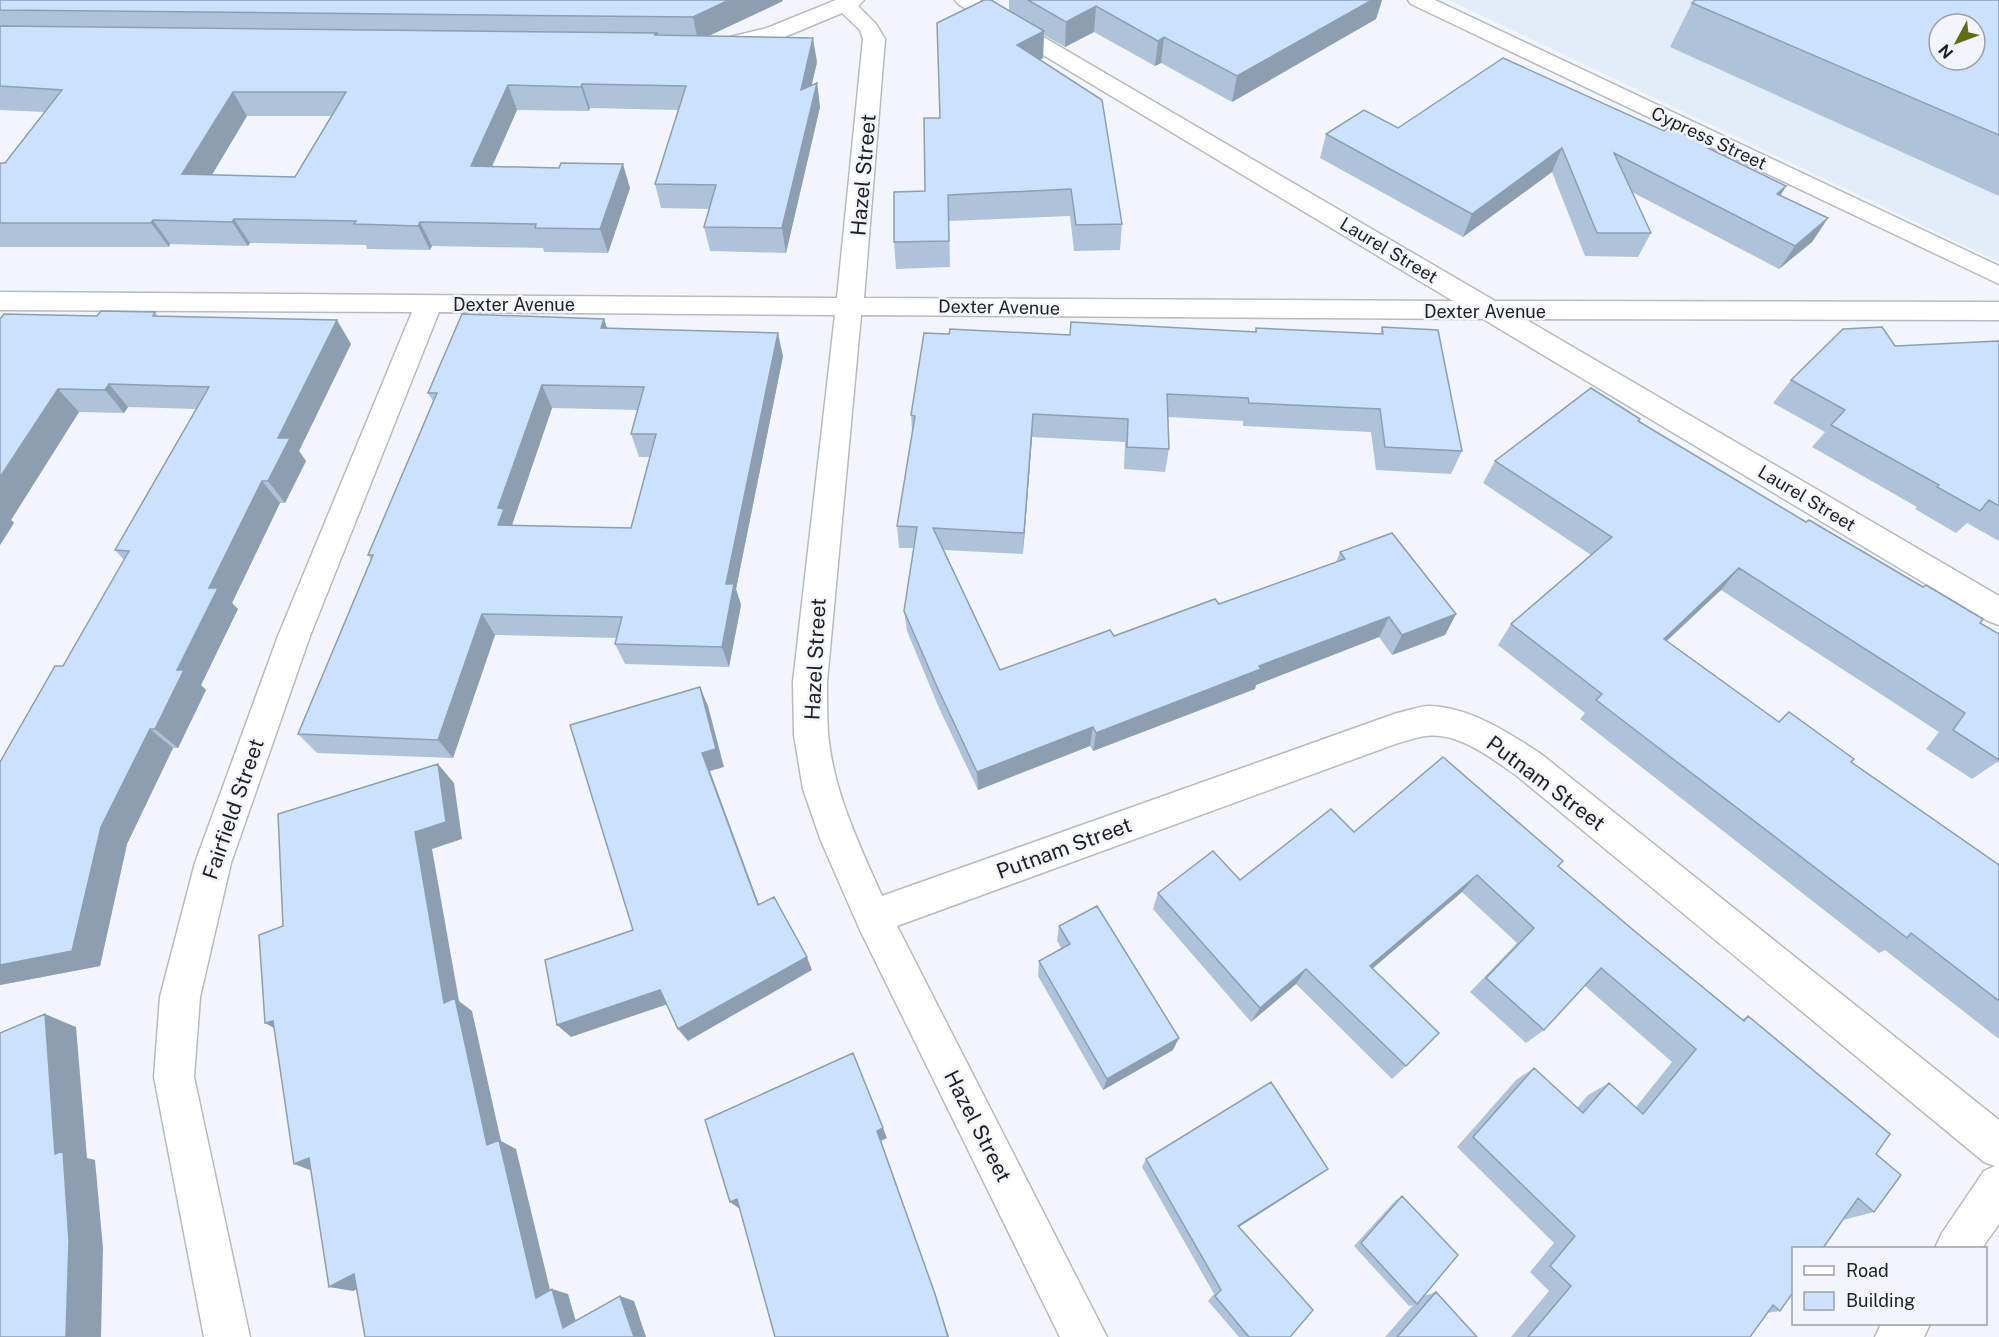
<svg xmlns="http://www.w3.org/2000/svg" width="1999" height="1337" font-family="'Public Sans',sans-serif">
  <style>
    .built { fill: #e3edf9; fill-rule: evenodd }
    .lines { fill: none; stroke-linecap: round; stroke-linejoin: round }
    .minor-casing { stroke: #b6bbc0; stroke-width: 3 }
    .minor { fill: #fff; fill-rule: evenodd }
    .wall { fill: #aec2da; fill-rule: evenodd }
    .shaded-wall { fill: #8d9eb1 }
    .building { fill: #cae2fd; stroke: #8d9eb1; stroke-width: 1.5; fill-rule: evenodd }
    .labels { text-anchor: middle; dominant-baseline: central; stroke-width: 5; stroke-linejoin: round; paint-order: stroke }
    .far-street-label { font-size: 18px; fill: #1e2022; stroke: #f2f6fc }
    .street-label { font-size: 21px; fill: #1e2022; stroke: #f2f6fc }
  </style>
  <rect width="100%" height="100%" fill="#f2f6fc"/>
  <path class="built" d="M1449 0H1999V262ZM1939 24H1975V60H1939Z"/>
  <g class="lines">
    <g class="minor-casing">
      <path id="minor" d="M836 0H864L858 6 876 24 885 39 864 298 1453 301 958 4 955 0H980L1495 301 1999 302V320L1525 319 1999 596V625L1988 621 1483 319 861 315 827 682C827 699 827 716 828 733 833 791 859 844 882 896L1397 713C1408 711 1419 706 1429 706 1470 707 1509 733 1541 754L1999 1120V1224L1982 1248H1935L1942 1233 1984 1171 1995 1166 1984 1162 1517 776C1491 758 1459 732 1426 736 1416 737 1407 741 1398 743L897 926 1107 1337H1060L860 930 821 841 803 789 794 735 793 682 835 315 439 312 310 636 231 863 200 997 194 1077 250 1337H204L154 1077 160 997 195 863 278 636 412 312 0 310V292L837 298 863 39 860 30 842 13 782 38 717 53 709 52 706 47 709 42 767 28Z
        M1408 0H1435L1999 266V284L1411 4Z
        M1881 1324H1930L1924 1337H1875Z"/>
    </g>
    <use href="#minor" class="minor"/>
  </g>
  <path class="wall" d="M0 0H782L783 1 708 36 817 62 811 85 817 83 820 107 786 253 710 251 704 227 709 209 661 208 655 184 678 110 590 108 589 111 517 110 492 167 630 188 608 253 544 252 543 248 432 246 430 250 367 249 366 245 250 243 248 246 170 244 169 247H0V163H5L44 112 0 110ZM247 116H331L295 177 212 175Z
    M1009 0H1382L1376 19 1232 102 1161 63 1155 66 1094 32 1065 47 1044 35 1043 58 1040 60 1122 224 1120 250 1074 251 1070 216 949 221 950 267 896 269 894 242 925 191 940 118 1009 11Z
    M1999 0V196L1670 47 1692 3Z
    M1398 128 1709 148 1786 186 1781 195 1828 218 1812 242 1779 269 1632 192 1651 233 1638 257 1585 256 1552 172 1463 237 1320 158 1326 134Z
    M155 312 158 316 351 344 299 451 306 461 285 503H280L232 603 238 609 201 685 206 690 178 748H173L127 844 100 966 0 985V762L63 666 124 560 115 550 196 409 128 407 124 413 79 412 11 520 14 523 0 545 4 314 97 316Z
    M604 319 607 328 783 356 736 589 741 605 729 667 625 664 615 644 617 638 495 635 453 758 317 753 298 734 371 559 368 555 433 401 428 393ZM552 408 637 410 631 434 639 457H650L631 528 512 525Z
    M1382 327 1462 451 1451 474 1376 470 1371 432 1243 426V421L1168 417 1169 449 1165 472 1124 469 1125 442 1032 437 1023 554 944 550 1000 670 1219 604 1336 562 1340 552 1456 614 1445 635 1392 655 1379 637 1256 685 1255 689 1093 751 1090 746 978 790 939 708 907 631 904 611 914 548H899L897 526 912 431 911 415 949 334 1070 335 1255 332 1256 328 1380 334Z
    M1999 341V541L1967 523 1956 533 1915 509 1917 507 1812 447 1825 432 1773 403 1791 380 1895 346Z
    M1640 419 1639 422 1806 522 1999 634V764L1997 762 1972 779 1926 749 1939 732 1721 590 1667 641 1778 722 1789 712 1851 762 1999 865V1039L1885 950 1879 953 1580 719 1585 713 1498 645 1511 624 1591 555 1483 483 1495 461Z
    M1354 832 1558 866 1638 934 1742 1019 1748 1016 1876 1154 1874 1212 1843 1220 1780 1311 1767 1313 1750 1337H1511L1549 1291 1530 1272 1554 1243 1457 1147 1516 1080 1534 1068 1577 1108 1588 1095 1609 1083 1636 1107 1672 1062 1585 986 1544 1030 1526 1043 1470 992 1517 943 1462 892 1372 968 1406 1066 1392 1079 1296 984 1251 1022 1153 909 1158 893 1240 880Z
    M1059 926 1173 1050 1103 1090 1038 976 1039 961 1062 949 1057 941Z
    M1146 1159 1328 1169 1318 1176 1239 1227 1290 1337H1239L1208 1301 1214 1294 1142 1167Z
    M1402 1196 1424 1296 1436 1292 1477 1337H1385L1413 1305 1409 1306 1354 1246 1395 1201Z"/>
  <path class="shaded-wall" d="M729 0H782L783 1 698 41 693 17Z
    M1372 0H1382L1376 19 1232 102 1237 76Z
    M1096 6 1094 32 1065 47 1066 22Z
    M1044 31 1043 58 1016 72 1017 45Z
    M1164 37 1161 63 1155 66 1158 41Z
    M813 38 817 62 805 115 801 90Z
    M817 83 820 107 786 253 782 228Z
    M582 84 590 108 589 111 581 87Z
    M508 85 517 110 481 191 471 166Z
    M233 92 247 116 198 198 182 174Z
    M1562 148 1552 172 1463 237 1472 214Z
    M623 164 630 188 608 253 600 229Z
    M1786 186 1772 209 1777 194Z
    M1828 218 1812 242 1779 269 1795 246Z
    M234 219 250 243 248 246 232 222Z
    M153 220 170 244 169 247 151 223Z
    M420 222 432 246 430 250 418 226Z
    M604 319 612 343 601 328Z
    M337 320 351 344 299 451 306 461 285 503 268 481 278 438Z
    M778 333 783 356 736 589 741 605 729 667 722 647 726 584Z
    M109 384 128 407 124 413 105 390Z
    M542 385 552 408 512 525H498V508Z
    M58 389 79 412 11 520 14 523 0 545V477Z
    M1033 414 1032 437 1023 554 1024 533Z
    M262 481 280 503 232 603 238 609 201 685 206 690 178 748 155 729 209 588Z
    M1739 568 1721 590 1647 659 1664 639Z
    M482 614 495 635 453 758 438 740Z
    M1456 614 1445 635 1392 655 1402 635Z
    M1389 617 1379 637 1256 685 1255 689 1093 751 1096 733 1259 666Z
    M700 687 708 706 724 767 710 771 765 921 758 905 702 753Z
    M1093 727 1090 746 978 790 977 772Z
    M150 729 173 748 127 844 100 966 0 985V965L101 827Z
    M438 764 454 783 462 839 432 849 459 1001 472 1011 501 1141 516 1149 553 1302 536 1298 487 1145 444 1003 415 832Z
    M1477 875 1462 892 1358 981 1370 966Z
    M807 957 812 970 688 1041 678 1029Z
    M1306 969 1296 984 1251 1022 1260 1008Z
    M660 990 671 1003 571 1037 557 1025Z
    M45 1014 76 1027 87 1158 95 1160 103 1248 101 1337H66L55 1154Z
    M273 1021 288 1036 265 1023Z
    M1179 1038 1173 1050 1103 1090 1107 1079Z
    M883 1128 887 1138 881 1141 937 1299 949 1337H948L877 1131Z
    M309 1158 318 1173 294 1164Z
    M1328 1169 1318 1176 1231 1232 1238 1226Z
    M737 1199 740 1209 730 1202Z
    M354 1274 377 1280 353 1291 329 1287Z
    M552 1289 568 1294 579 1332 563 1328Z
    M620 1296 634 1301 646 1337H634Z"/>
  <path class="building" d="M0 0H729L693 17 0 10Z
    M984 0H991L1044 31 1017 45 1102 100 1122 224 1076 225 1071 189 948 195 949 241 894 242V192L925 191 924 118H940L937 23Z
    M1028 0H1372L1237 76 1164 37 1158 41 1096 6 1066 22Z
    M1695 0H1999V135L1692 3ZM1939 24H1975V60H1939Z
    M0 26 658 33 654 35 813 38 801 90 817 83 782 228 704 227 716 185 655 184 686 86 582 84 581 87 508 85 471 166 559 168 561 163 623 164 600 229 535 228 536 224 420 222 418 226 354 224 356 221 234 219 232 222 153 220 151 223H0V163H5L62 90 0 86ZM233 92H346L295 177 182 174Z
    M1503 58 1664 131 1669 127 1710 146 1708 148 1786 186 1777 194 1828 218 1795 246 1614 153 1651 233H1597L1562 148 1472 214 1326 134 1364 110 1398 128Z
    M101 311 155 312 153 316 337 320 278 438H290L268 481H262L209 588H218L177 670H184L155 729H150L101 827 72 951 0 965V762L55 666H63L129 551 115 550 209 387 109 384 105 390 58 389 0 477V319L4 314 97 316Z
    M462 314 604 319 601 328 778 333 726 584H734L722 647 615 644 622 617 482 614 438 740 298 734 373 555H368L437 393H428ZM542 385 644 387 631 434H656L631 528 498 525 504 509 498 508Z
    M1071 322 1256 332V328L1383 334 1382 327 1438 330 1462 451 1385 447 1380 409 1249 403 1248 398 1167 394 1169 449 1127 447 1128 419 1033 414 1024 533 933 528 1000 670 1110 630 1114 636 1215 599 1219 604 1345 559 1340 552 1392 533 1456 614 1402 635 1389 617 1259 666 1261 669 1096 733 1093 727 977 772 938 689 904 611 917 527 897 526 915 416 911 415 924 333 949 334 950 329 1070 335Z
    M1882 327 1895 346 1999 341V506L1989 500 1980 511 1937 487 1939 485 1831 425 1845 410 1791 380 1843 329Z
    M1591 388 1640 419 1638 421 1806 522 1809 520 1923 587 1926 585 1983 619 1980 623 1999 634V760L1953 730 1965 713 1739 568 1664 639 1779 722 1789 712 1854 759 1851 762 1999 865V1001L1911 933 1907 938 1596 700 1602 694 1511 624 1612 537 1495 461Z
    M700 687 716 749 702 753 758 905 774 897 807 957 678 1029 660 990 557 1025 545 960 633 930 570 725Z
    M1443 757 1563 861 1558 866 1638 934 1744 1021 1748 1016 1890 1134 1876 1154 1901 1175 1874 1212 1858 1198 1823 1248H1794V1291L1780 1311 1773 1305 1750 1337H1528L1571 1286 1550 1266 1575 1236 1473 1137 1534 1068 1583 1113 1609 1083 1643 1114 1696 1049 1601 968 1544 1030 1486 978 1534 928 1477 875 1370 966 1439 1033 1406 1066 1306 969 1260 1008 1158 893 1213 851 1240 880 1331 809 1354 832Z
    M438 764 446 822 415 832 444 1003 455 998 487 1145 499 1140 536 1298 552 1289 563 1328 620 1296 634 1337H365L354 1274 329 1287 309 1158 294 1164 273 1021 265 1023 259 935 283 926 278 814Z
    M1097 906 1179 1038 1107 1079 1039 961 1070 944 1059 926Z
    M45 1014 55 1154 63 1151 69 1241 66 1337H0V1033Z
    M853 1053 883 1128 877 1131 935 1294 948 1337H775L737 1199 730 1202 705 1120Z
    M1271 1082 1328 1169 1238 1226 1313 1310 1290 1337H1249L1215 1296 1221 1290 1146 1159Z
    M1402 1196 1458 1255 1417 1304 1361 1243Z
    M1436 1292 1477 1337H1397Z"/>
  <g class="labels">
    <g class="far-street-label">
      <text transform="translate(1709 138) rotate(25)">Cypress Street</text>
      <text transform="translate(1389 250) rotate(31)">Laurel Street</text>
      <text x="514" y="304">Dexter Avenue</text>
      <text transform="translate(999 307) rotate(1)">Dexter Avenue</text>
      <text x="1485" y="311">Dexter Avenue</text>
      <text transform="translate(1807 498) rotate(31)">Laurel Street</text>
    </g>
    <g class="street-label">
      <text transform="translate(863 175) rotate(-85)">Hazel Street</text>
      <text transform="translate(815 659) rotate(-87)">Hazel Street</text>
      <text transform="translate(1546 783) rotate(37)">Putnam Street</text>
      <text transform="translate(233 809) rotate(-71)">Fairfield Street</text>
      <text transform="translate(1064 848) rotate(-20)">Putnam Street</text>
      <text transform="translate(978 1126) rotate(63)">Hazel Street</text>
    </g>
  </g>
  <rect x="1792" y="1247" width="195" height="78" fill="#f2f6fc" stroke="#9da0a5" stroke-width="1.5"/>
  <rect x="1804" y="1266" width="30" height="9" fill="#ffffff" stroke="#9da0a5" stroke-width="1.5"/>
  <text x="1846" y="1277" font-size="18" fill="#1e2022">Road</text>
  <rect x="1804" y="1292" width="30" height="18" fill="#cae2fd" stroke="#9da0a5" stroke-width="1.5"/>
  <text x="1846" y="1307" font-size="18" fill="#1e2022">Building</text>
  <g transform="translate(1957 42) rotate(229)"><circle r="28" fill="#f2f6fc" stroke="#9da0a5" stroke-width="1.5"/>
  <path d="M0-4.5L10 22L0 15L-10 22Z" fill="#616c14"/>
  <text y="-9" font-size="16" font-weight="bold" text-anchor="middle" fill="#1e2022">N</text>
  </g>
</svg>
